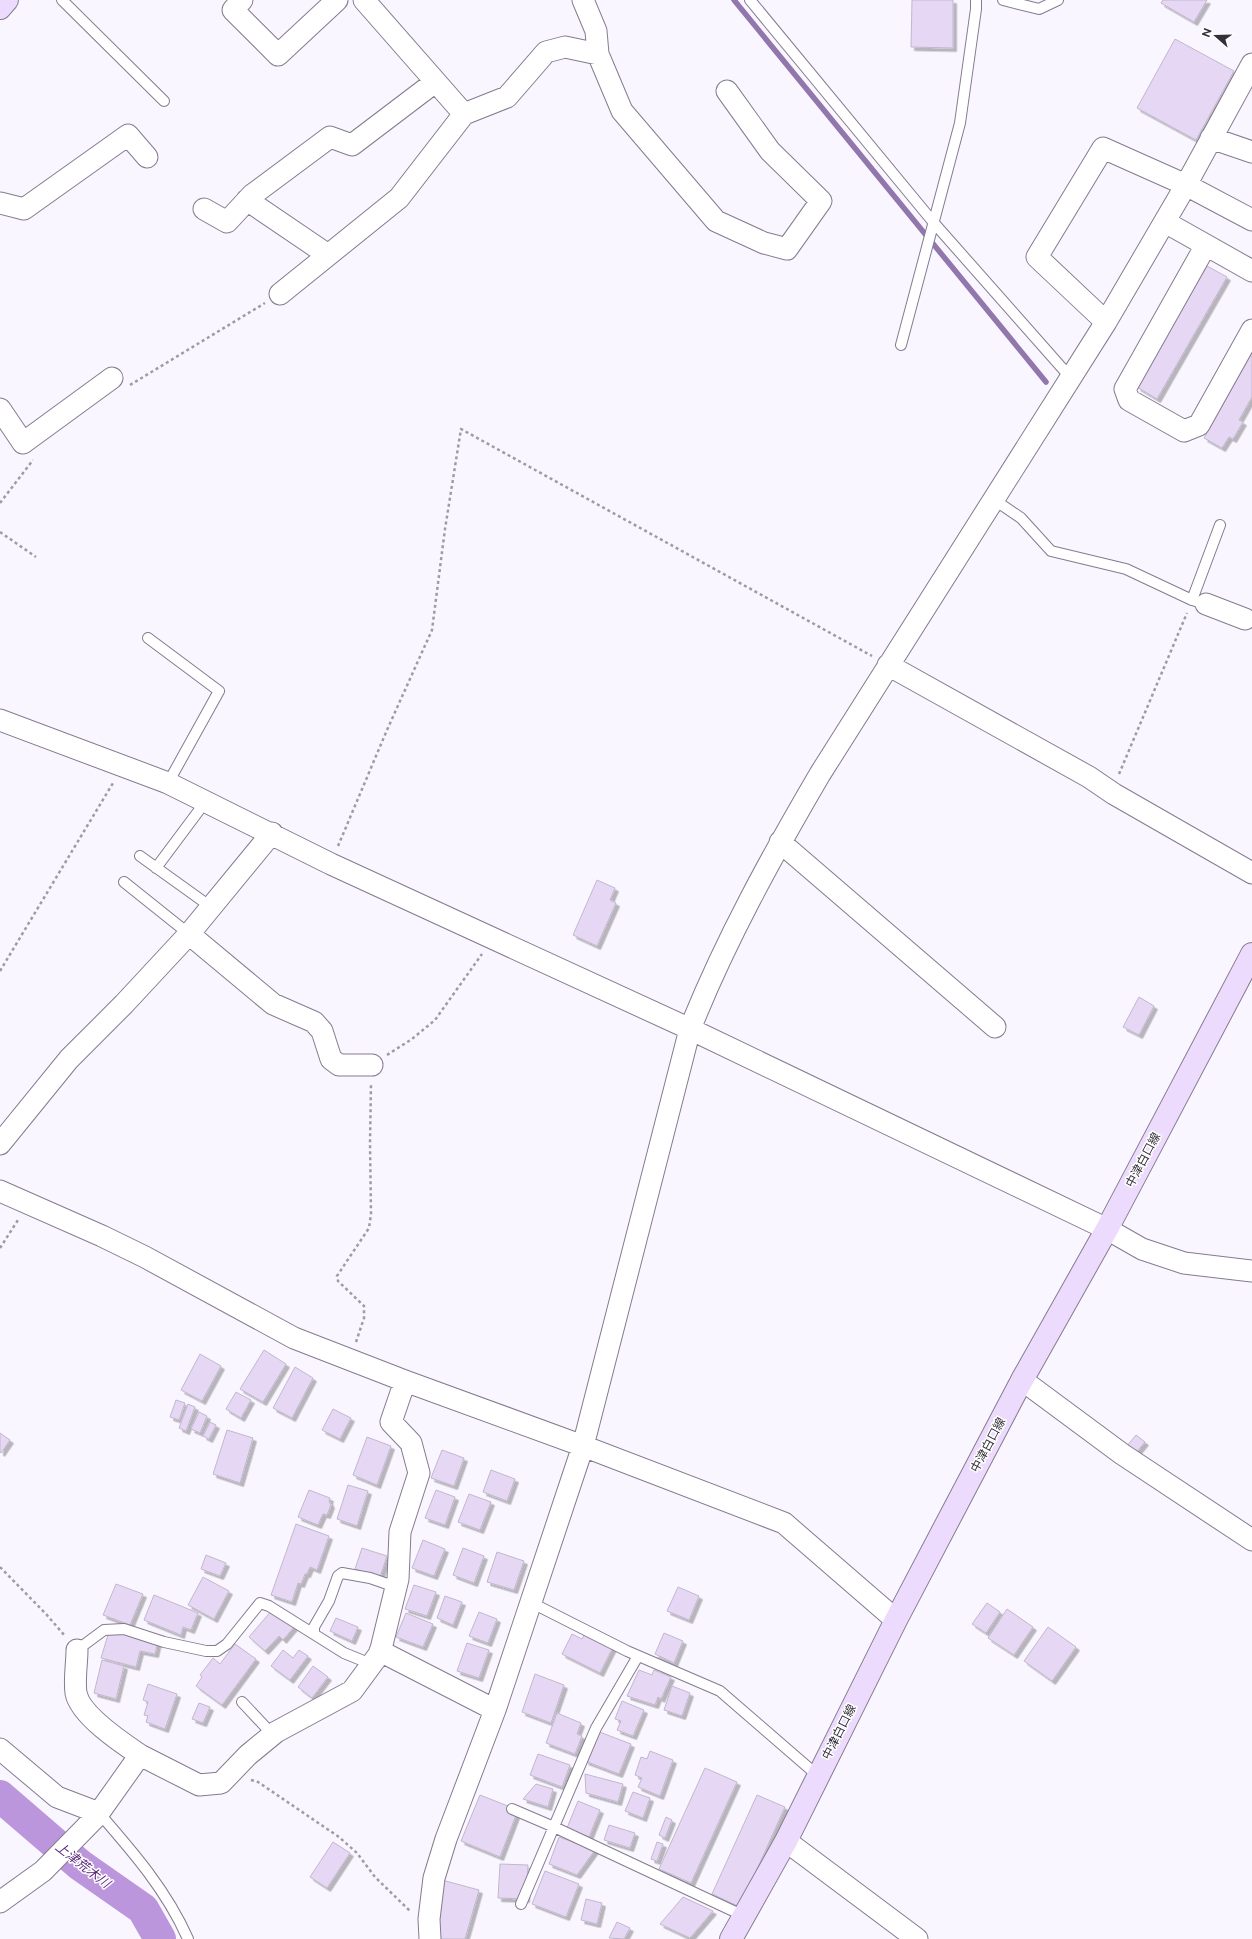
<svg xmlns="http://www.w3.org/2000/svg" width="1252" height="1939" font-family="'Public Sans','Noto Sans JP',sans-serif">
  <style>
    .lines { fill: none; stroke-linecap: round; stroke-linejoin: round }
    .stream { stroke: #9277ac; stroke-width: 5.5 }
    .river { stroke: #bb96dd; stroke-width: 32 }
    .building { fill: #e6d8f5; stroke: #c1b7cc; filter: url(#shadow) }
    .lane-casing { stroke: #857b8f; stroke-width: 12 }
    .street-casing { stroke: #857b8f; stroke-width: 23 }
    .secondary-casing { stroke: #857b8f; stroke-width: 24 }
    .path { stroke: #9f9ba4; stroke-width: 2.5; stroke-dasharray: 3 3; stroke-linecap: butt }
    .lane { stroke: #fff; stroke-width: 10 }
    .street { stroke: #fff; stroke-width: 21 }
    .secondary { stroke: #eddbfd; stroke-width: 22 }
    .labels { text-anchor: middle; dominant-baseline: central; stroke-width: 3; stroke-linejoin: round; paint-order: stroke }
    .street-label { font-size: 12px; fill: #343039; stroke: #fff }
    .water-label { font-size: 13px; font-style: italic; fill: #59297c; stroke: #fff }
  </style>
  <defs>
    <filter id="shadow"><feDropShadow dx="3.5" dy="3.5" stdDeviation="0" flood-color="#0004"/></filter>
  </defs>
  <rect width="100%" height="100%" fill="#faf6ff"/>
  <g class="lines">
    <path class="stream" d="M734 0 1046 382"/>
    <path class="river" d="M0 1796 80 1865 143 1909 160 1939"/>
  </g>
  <path class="building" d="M912 0H953V48L911 47Z
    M1163 0H1207L1194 22 1161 3Z
    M1175 39 1234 71 1196 140 1137 108Z
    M1207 266 1227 277 1157 399 1137 387Z
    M1252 353V397L1239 420 1243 422 1233 439 1229 437 1222 448 1204 438Z
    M597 880 615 888 610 900 616 903 597 946 573 935Z
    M1139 997 1154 1006 1139 1035 1123 1027Z
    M264 1350 286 1364 263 1402 240 1389Z
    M200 1354 221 1366 202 1401 181 1390Z
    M295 1367 313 1378 292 1418 273 1408Z
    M236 1392 251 1400 241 1418 226 1409Z
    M176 1400 185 1403 179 1420 170 1417Z
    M188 1404 195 1407 186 1431 179 1428Z
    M333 1409 351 1418 340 1439 322 1430Z
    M199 1412 207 1416 200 1433 191 1429Z
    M210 1422 216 1425 209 1439 203 1436Z
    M227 1430 253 1438 240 1483 213 1474Z
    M0 1433 10 1440 1 1453 0 1452Z
    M1136 1435 1145 1442 1135 1454 1126 1447Z
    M367 1437 391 1446 377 1485 353 1475Z
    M442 1450 464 1458 454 1486 431 1478Z
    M491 1470 515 1479 507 1501 483 1492Z
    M348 1485 368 1491 357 1526 337 1519Z
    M309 1490 330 1498 329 1501 331 1505 327 1515 323 1514 318 1525 298 1517Z
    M436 1490 455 1497 445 1525 425 1518Z
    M469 1494 491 1502 480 1530 458 1522Z
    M296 1524 329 1536 317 1570 310 1567 307 1574H305L301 1584 298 1583 292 1602 271 1595Z
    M423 1540 445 1549 434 1576 412 1568Z
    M362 1548 387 1556 380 1577 355 1569Z
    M463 1548 484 1556 474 1583 453 1575Z
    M497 1552 524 1561 514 1590 487 1582Z
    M206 1555 226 1563 220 1576 201 1569Z
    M203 1577 229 1591 214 1619 188 1605Z
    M116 1584 143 1594 130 1625 103 1615Z
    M414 1585 436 1592 427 1616 405 1609Z
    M678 1587 699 1596 689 1620 667 1611Z
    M154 1595 198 1613 191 1630 183 1627 181 1635 144 1620Z
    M445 1596 462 1602 453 1625 437 1618Z
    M987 1603 1000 1612 986 1633 972 1624Z
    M273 1609 294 1627 283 1640 279 1636 265 1651 249 1637Z
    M1007 1609 1033 1627 1014 1655 988 1638Z
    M479 1612 497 1619 488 1643 469 1636Z
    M406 1613 433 1624 423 1647 396 1637Z
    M336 1618 358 1627 352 1641 330 1631Z
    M1048 1627 1076 1647 1052 1681 1024 1661Z
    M110 1628 158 1641 155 1654 140 1651 136 1667 101 1658Z
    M586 1631 614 1645 600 1673 562 1654 572 1634 582 1639Z
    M664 1633 683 1641 674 1663 655 1654Z
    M467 1643 489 1650 479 1678 457 1671Z
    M235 1644 256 1659 222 1705 196 1686 202 1677 200 1675 213 1658 220 1664Z
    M283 1650 293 1658 299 1650 308 1656 290 1680 271 1666Z
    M102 1660 124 1666 116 1699 94 1693Z
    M313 1666 328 1677 312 1698 298 1687Z
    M639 1670 652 1675 654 1670 671 1677 661 1699 658 1697 655 1705 627 1696Z
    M535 1674 564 1685 551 1723 522 1712Z
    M148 1684 177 1694 165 1729 146 1722 148 1716 144 1715 148 1702 143 1700Z
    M672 1686 690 1693 682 1716 664 1710Z
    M622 1701 644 1710 633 1736 617 1730 621 1721 615 1719Z
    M199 1703 210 1707 203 1723 192 1719Z
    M557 1713 581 1723 577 1734 582 1736 575 1754 546 1743Z
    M597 1731 631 1744 619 1774 585 1761Z
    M650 1751 673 1760 660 1796 638 1787 642 1778 635 1775 641 1757 647 1759Z
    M538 1754 570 1765 562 1787 530 1775Z
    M705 1768 737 1782 691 1883 659 1869Z
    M585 1774 623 1784 618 1802 586 1793Z
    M536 1784 553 1789 548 1807 523 1799Z
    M633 1792 650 1798 643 1818 625 1811Z
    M480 1795 518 1810 500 1857 461 1841Z
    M757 1795 785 1807 740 1907 712 1894Z
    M578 1801 600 1810 589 1837 567 1828Z
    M666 1817 672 1820 665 1838 659 1835Z
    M609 1825 635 1833 630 1848 604 1840Z
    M559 1837 595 1850 577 1875 549 1864Z
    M333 1842 350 1853 327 1888 310 1877Z
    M657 1842 663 1844 657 1861 651 1859Z
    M500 1864 528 1865 526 1899 498 1898Z
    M545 1871 579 1884 566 1917 532 1904Z
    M442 1880 479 1890 465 1939H430Z
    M683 1897 713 1911 690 1938 660 1924Z
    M586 1899 602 1903 597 1924 581 1920Z
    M617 1922 630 1928 624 1939 609 1938Z"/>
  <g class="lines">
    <g class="lane-casing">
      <path id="lane" d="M62 0 164 101
        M750 0 934 223 1070 377
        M1003 0 1039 9 1058 0
        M901 345 960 123 976 9V0
        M993 499 1021 518 1051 551 1126 569 1192 600 1206 604
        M1192 600 1220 525
        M148 638 219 691 168 783
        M140 856 211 907
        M156 868 206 801
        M124 882 189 934
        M530 1602 627 1651 720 1691 817 1775
        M314 1634V1627L329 1601 338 1576 342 1573 370 1578 396 1587
        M77 1650 104 1630 124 1629 164 1642 206 1651H217L227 1644 260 1603 269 1606 344 1653 371 1664
        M242 1702 273 1735
        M512 1809 554 1827 744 1916
        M99 1813C133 1852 167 1891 188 1939
        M521 1904 596 1728 638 1656"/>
    </g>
    <g class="street-casing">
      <path id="street" d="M242 0 233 10 278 55 337 0
        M364 0 464 114
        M598 54 622 111 716 221 764 243 787 249 821 201 770 151 727 91
        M1211 138 1252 152
        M247 200 328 255
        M0 203 24 209 128 135 147 157
        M204 209 227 222 252 195 330 137 352 145 435 82
        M1165 222 1252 271
        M1206 245 1125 389 1129 400 1184 431 1199 425 1252 330
        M280 294 399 198 464 114 507 97 546 52 565 47 598 54 596 31 583 0
        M1106 322 1037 257 1103 148 1186 185 1252 220
        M0 409 23 443 112 378
        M1206 604 1245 619
        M888 665 1089 777 1114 794 1252 873
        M0 720 168 783 331 864 690 1029 1107 1229 1142 1249 1184 1263 1252 1271
        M780 842 995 1027
        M189 934 273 1004 314 1022 322 1031 331 1059 339 1065H372
        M0 1144 69 1059 124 1004 189 934 272 833
        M0 1191 102 1236 145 1257 294 1338 405 1381 583 1446 784 1523 896 1620
        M1022 1380 1122 1454 1252 1540
        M77 1650C77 1663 74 1680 76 1693 80 1715 122 1743 140 1755
        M380 1651 495 1710
        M0 1749 57 1797 99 1813
        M786 1841 917 1939
        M0 1902 43 1871 96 1817 140 1755 199 1785 221 1783 248 1755 276 1732 352 1691 380 1653 398 1579 400 1532 419 1473 411 1443 391 1422 405 1381
        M430 1939 429 1919 434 1878 446 1839 495 1710 583 1446 690 1029C725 941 772 856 820 774L1106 322 1186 185 1252 64"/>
    </g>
    <g class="secondary-casing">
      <path id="secondary" d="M0 8 7 0
        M731 1939 786 1841 896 1620 1022 1380 1107 1229 1252 954"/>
    </g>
    <path class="path" d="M130 385 265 303
      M0 503 33 460
      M0 532 36 557
      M1119 774 1187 613
      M338 846 387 730 432 630 445 529 461 429 872 656
      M0 971 113 783
      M387 1055 412 1039 435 1020 482 954
      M0 1248 18 1220
      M356 1342 364 1318V1306L338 1281 337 1276 369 1228 371 1214 370 1143 371 1084
      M0 1567 46 1614 65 1636
      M251 1780 258 1782 339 1837 357 1853 375 1877 411 1912"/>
    <use href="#lane" class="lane"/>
    <use href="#street" class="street"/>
    <use href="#secondary" class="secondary"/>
  </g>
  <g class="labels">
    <g class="street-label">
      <text transform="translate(1143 1160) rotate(-62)">中津白口線</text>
      <text transform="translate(988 1445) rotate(-62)">中津白口線</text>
      <text transform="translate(839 1732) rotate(-63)">中津白口線</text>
    </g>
    <g class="water-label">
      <text transform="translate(83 1865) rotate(38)">上津荒木川</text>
    </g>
  </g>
  <g transform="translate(1216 36) rotate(290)" stroke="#ffffff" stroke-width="3" paint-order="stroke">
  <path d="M0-3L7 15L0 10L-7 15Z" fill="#343039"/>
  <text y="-6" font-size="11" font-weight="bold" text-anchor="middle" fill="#343039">N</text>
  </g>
</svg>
